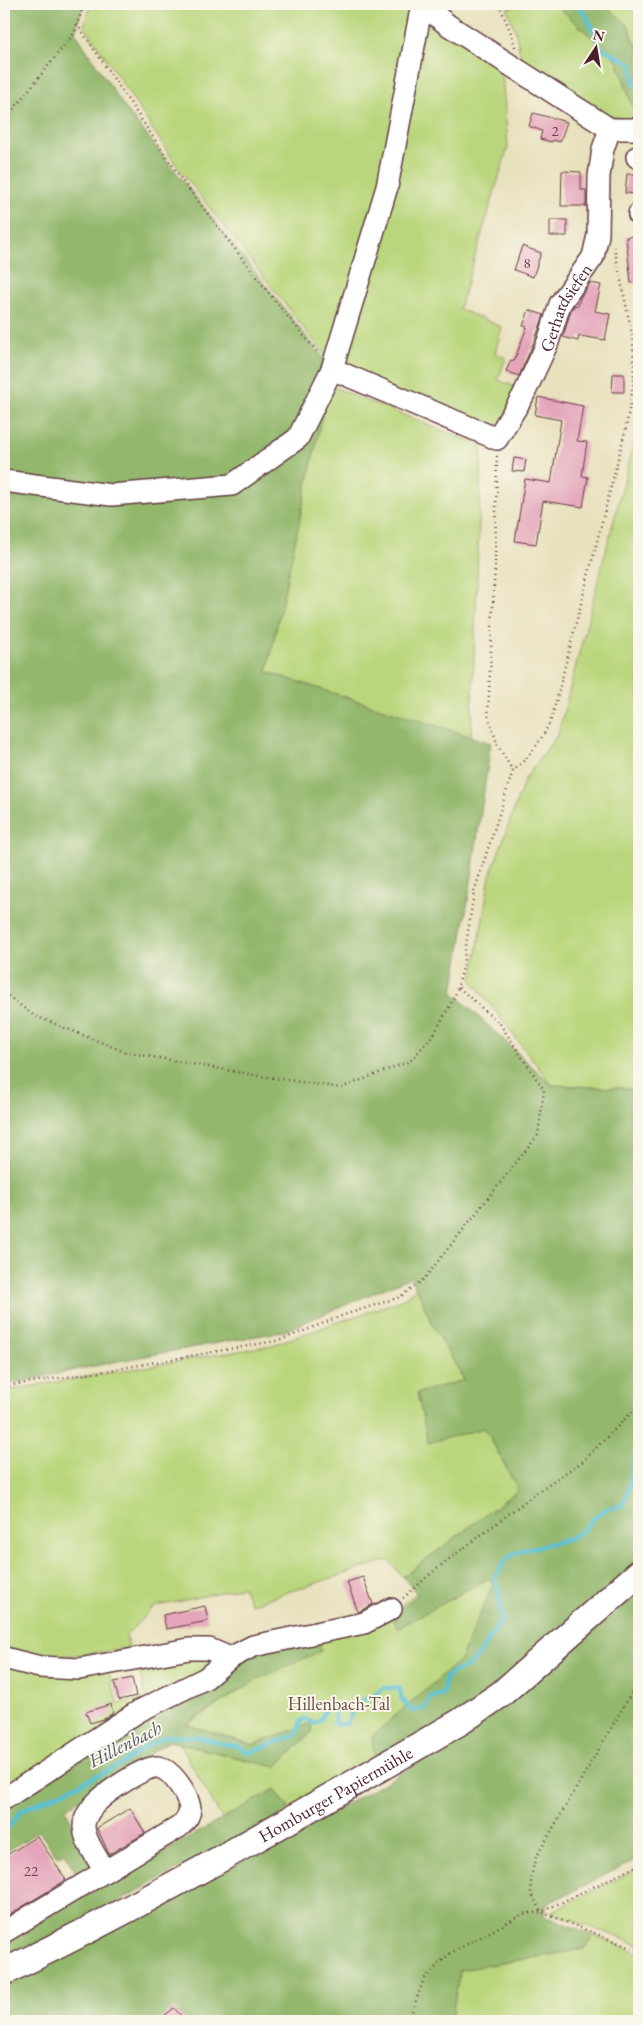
<svg xmlns="http://www.w3.org/2000/svg" width="643" height="2025" font-family="'EB Garamond',serif">
  <style>
    .green { fill: #bad67c; stroke: #827a54 }
    .forest { fill: #93b76c; stroke: #6e6b4c }
    .lines { fill: none; stroke-linecap: round; stroke-linejoin: round }
    .stream { stroke: #55bfd1; stroke-width: 4.5 }
    .building { fill: #e4a5ba }
    .minor-casing { stroke: #623c41; stroke-width: 24 }
    .major-casing { stroke: #623c41; stroke-width: 29 }
    .path { stroke: #623c41; stroke-width: 2.5; stroke-dasharray: 1 4; stroke-linecap: butt }
    .minor { stroke: #fff; stroke-width: 21 }
    .major { stroke: #fff; stroke-width: 26 }
    .labels { text-anchor: middle; dominant-baseline: central; stroke-width: 4; stroke-linejoin: round; paint-order: stroke }
    .number-label { font-size: 15px; fill: #70404f }
    .street-label { font-size: 18px; fill: #4a1f2b; stroke: #fbf7ec }
    .park-label { font-size: 18px; fill: #664d3f; stroke: #fbf7ec }
    .water-label { font-size: 19px; font-style: italic; fill: #4e5765; stroke: #fbf7ec }
  </style>
  <rect width="100%" height="100%" fill="#fbf7ec"/>
  <filter id="ink" filterUnits="userSpaceOnUse"><feTurbulence type="fractalNoise" baseFrequency=".02" numOctaves="2"/><feDisplacementMap in="SourceGraphic" scale="10" xChannelSelector="R" yChannelSelector="G"/><feConvolveMatrix kernelMatrix="1 2 1 2 8 2 1 2 1" color-interpolation-filters="sRGB"/></filter>
  <filter id="wash" filterUnits="userSpaceOnUse"><feTurbulence type="fractalNoise" baseFrequency=".0096" numOctaves="4" result="noise"/><feDisplacementMap in="SourceGraphic" scale="20" xChannelSelector="R" yChannelSelector="G"/><feGaussianBlur stdDeviation="1.12" result="paint"/><feColorMatrix in="noise" values="0 0 0 0 0 0 0 0 0 0 0 0 0 0 0 0 0 1.4 0 .05"/><feComposite in="paint" operator="in"/></filter>
  <g filter="url(#wash)">
    <rect width="100%" height="100%" fill="#e8e1be"/>
    <path class="green" d="M91 4H415L382 189 329 360 179 169 84 25Z
      M529 4H555L617 60 633 107 639 106V121L602 115 521 60 516 33 507 8Z
      M603 4H639V52L628 25Z
      M425 14 502 72 508 147 459 309 502 327 495 353 506 358 498 380 520 389 494 436 339 366Z
      M328 385 482 446 471 737 267 672Z
      M639 424V1089L552 1085 472 981 490 876 525 779 558 734Z
      M416 1288 433 1325 464 1380 485 1428 518 1490 403 1577 388 1560 251 1604 243 1587 154 1607 126 1635 129 1649 45 1658 4 1647V1391L272 1345 402 1300Z
      M559 1479 520 1665 290 1810 275 1789 222 1819 180 1744 276 1767 253 1745 186 1725 246 1687 229 1659 394 1611Z
      M193 1656 219 1661 4 1795V1662L107 1667 118 1704 146 1697 137 1663Z
      M639 1868V1945L550 1912Z
      M593 1935 639 1953V2021H451L460 1970 584 1949Z"/>
    <path class="forest" d="M4 4H84L75 32 122 104 332 369 267 672 491 743 470 888 453 993 552 1085 639 1089V1566L500 1689 374 1761 372 1736 460 1660 493 1584 489 1578 398 1628 391 1616 418 1595 403 1577 518 1490 485 1428 428 1443 417 1393 464 1380 433 1325 411 1277 284 1331 118 1361 4 1385Z
      M555 4H603L628 25 639 52V106L633 108 617 60Z
      M639 1593V1858L547 1904 544 1916 593 1935 584 1949 460 1970 451 2021H4V1990L13 1983 206 1881 388 1781 463 1736 508 1705Z
      M318 1636 321 1651 258 1679 186 1724 253 1745 311 1723 313 1731 276 1767 169 1741 65 1809 96 1870 80 1879 64 1853 57 1857 39 1831 4 1853V1813L18 1801 234 1661Z
      M275 1789 290 1810 4 1962V1942Z"/>
    <g class="lines">
      <path class="stream" d="M577 4 587 17 601 48 631 63 634 82 639 90
        M4 1833 21 1811 120 1765 148 1745 167 1736 198 1737 223 1744 238 1746 249 1753 296 1735 301 1721 305 1719 314 1723 319 1721 327 1708 332 1707 335 1712 334 1722 339 1725 347 1723 358 1702 374 1696 383 1688H399L402 1699 412 1711 425 1708 431 1697 443 1694C444 1689 444 1682 446 1678 454 1668 458 1673 466 1667 480 1659 491 1633 502 1620L499 1593 494 1579C498 1573 503 1561 509 1557 528 1544 552 1547 572 1537 596 1525 593 1507 622 1506 634 1486 628 1466 639 1447"/>
    </g>
    <g id="blocks">
      <path class="building" d="M533 113 567 122 560 142 553 140 552 142 540 139 542 131 529 126Z
        M562 171 581 172V190H586V206H561Z
        M627 174 639 175V194L625 193Z
        M550 220H567V236H550Z
        M639 235V282L631 283 626 237Z
        M522 246 541 253 533 277 514 270Z
        M590 283 601 285 595 311 610 314 605 340 579 336 578 341 563 337 571 310 575 305 578 306 580 298Z
        M529 310 544 315 536 337 519 376 506 371 511 360 514 361 527 327 523 326Z
        M613 374H624V392H612Z
        M538 397 583 406 577 441 587 442 582 476 588 477 583 507 543 501 536 544 515 541 525 479 551 483 561 420 535 415Z
        M514 458 526 460 524 472 512 471Z
        M363 1577 373 1604 358 1612 347 1582Z
        M205 1606 208 1621 166 1629 163 1615Z
        M132 1678 136 1696 119 1700 114 1682Z
        M111 1704 113 1713 104 1719 90 1723 86 1712Z
        M130 1808 145 1833 109 1854 97 1828Z
        M37 1836 66 1880 4 1918V1857Z
        M174 2008 186 2021H158Z"/>
    </g>
  </g>
  <g filter="url(#ink)">
    <use href="#blocks" fill-opacity="0" stroke="#623c41" stroke-width="1"/>
    <g class="lines">
      <g class="minor-casing">
        <g id="minor">
          <path d="M421 4 448 25 610 129H639"/>
          <path d="M637 157H639"/>
          <path d="M639 214V215"/>
          <path id="s1" d="M332 369 497 439 523 396 548 342 560 304 593 257 598 235 599 176 603 149 610 129"/>
          <path d="M4 481 111 495 232 485 298 438 332 369 387 187 422 4"/>
          <path d="M4 1658 40 1667 79 1669 189 1649H209L230 1658"/>
          <path d="M4 1799 139 1711 206 1678 230 1658 253 1646 364 1623 391 1609"/>
          <path d="M4 1932 179 1827C186 1821 192 1813 189 1804 186 1792 171 1769 158 1767 146 1765 109 1791 99 1800 92 1806 84 1817 84 1826 84 1841 98 1859 105 1871"/>
        </g>
      </g>
      <g class="major-casing">
        <g id="major">
          <path id="s2" d="M4 1972C160 1897 310 1808 460 1722L501 1694 639 1573"/>
        </g>
      </g>
      <path class="path" d="M499 4 513 38 515 47
        M77 24 184 183 279 306 319 354
        M4 121 75 32 84 4
        M497 456 495 563 488 715 498 746 513 771
        M4 993 33 1015 125 1052 254 1075 341 1088 410 1061 434 1034 455 996 462 972 474 892 513 771C531 755 543 739 552 717L626 428 634 381 633 339 614 247
        M4 1386 94 1373 281 1340 344 1315 400 1297 424 1279 538 1135 544 1090 500 1024 458 987
        M403 1598 435 1570 544 1487 582 1462 639 1405
        M639 1680 535 1859 531 1878V1893L541 1912 639 1951
        M411 2021V2014L424 1979 449 1954 523 1914 541 1912 639 1865"/>
      <use href="#minor" class="minor"/>
      <use href="#major" class="major"/>
    </g>
  </g>
  <g class="labels">
    <g class="number-label">
      <text x="555" y="130">2</text>
      <text x="527" y="262">8</text>
      <text x="31" y="1870">22</text>
    </g>
    <g class="street-label">
      <text stroke="none"><textPath href="#s1" startOffset="328">Gerhardsiefen</textPath></text>
      <text stroke="none"><textPath href="#s2" startOffset="376">Homburger Papiermühle</textPath></text>
    </g>
    <g class="park-label">
      <text x="339" y="1703">Hillenbach-Tal</text>
    </g>
    <g class="water-label">
      <text transform="translate(125 1744) rotate(-27)">Hillenbach</text>
    </g>
  </g>
  <rect width="643" height="2025" fill="none" stroke="#fbf7ec" stroke-width="20"/>
  <g transform="translate(596 48) rotate(12)" stroke="#fbf7ec" stroke-width="4" paint-order="stroke">
  <path d="M0-4L9 19L0 12L-9 19Z" fill="#4a1f2b"/>
  <text y="-8" font-size="14" font-weight="bold" text-anchor="middle" fill="#4a1f2b">N</text>
  </g>
</svg>
